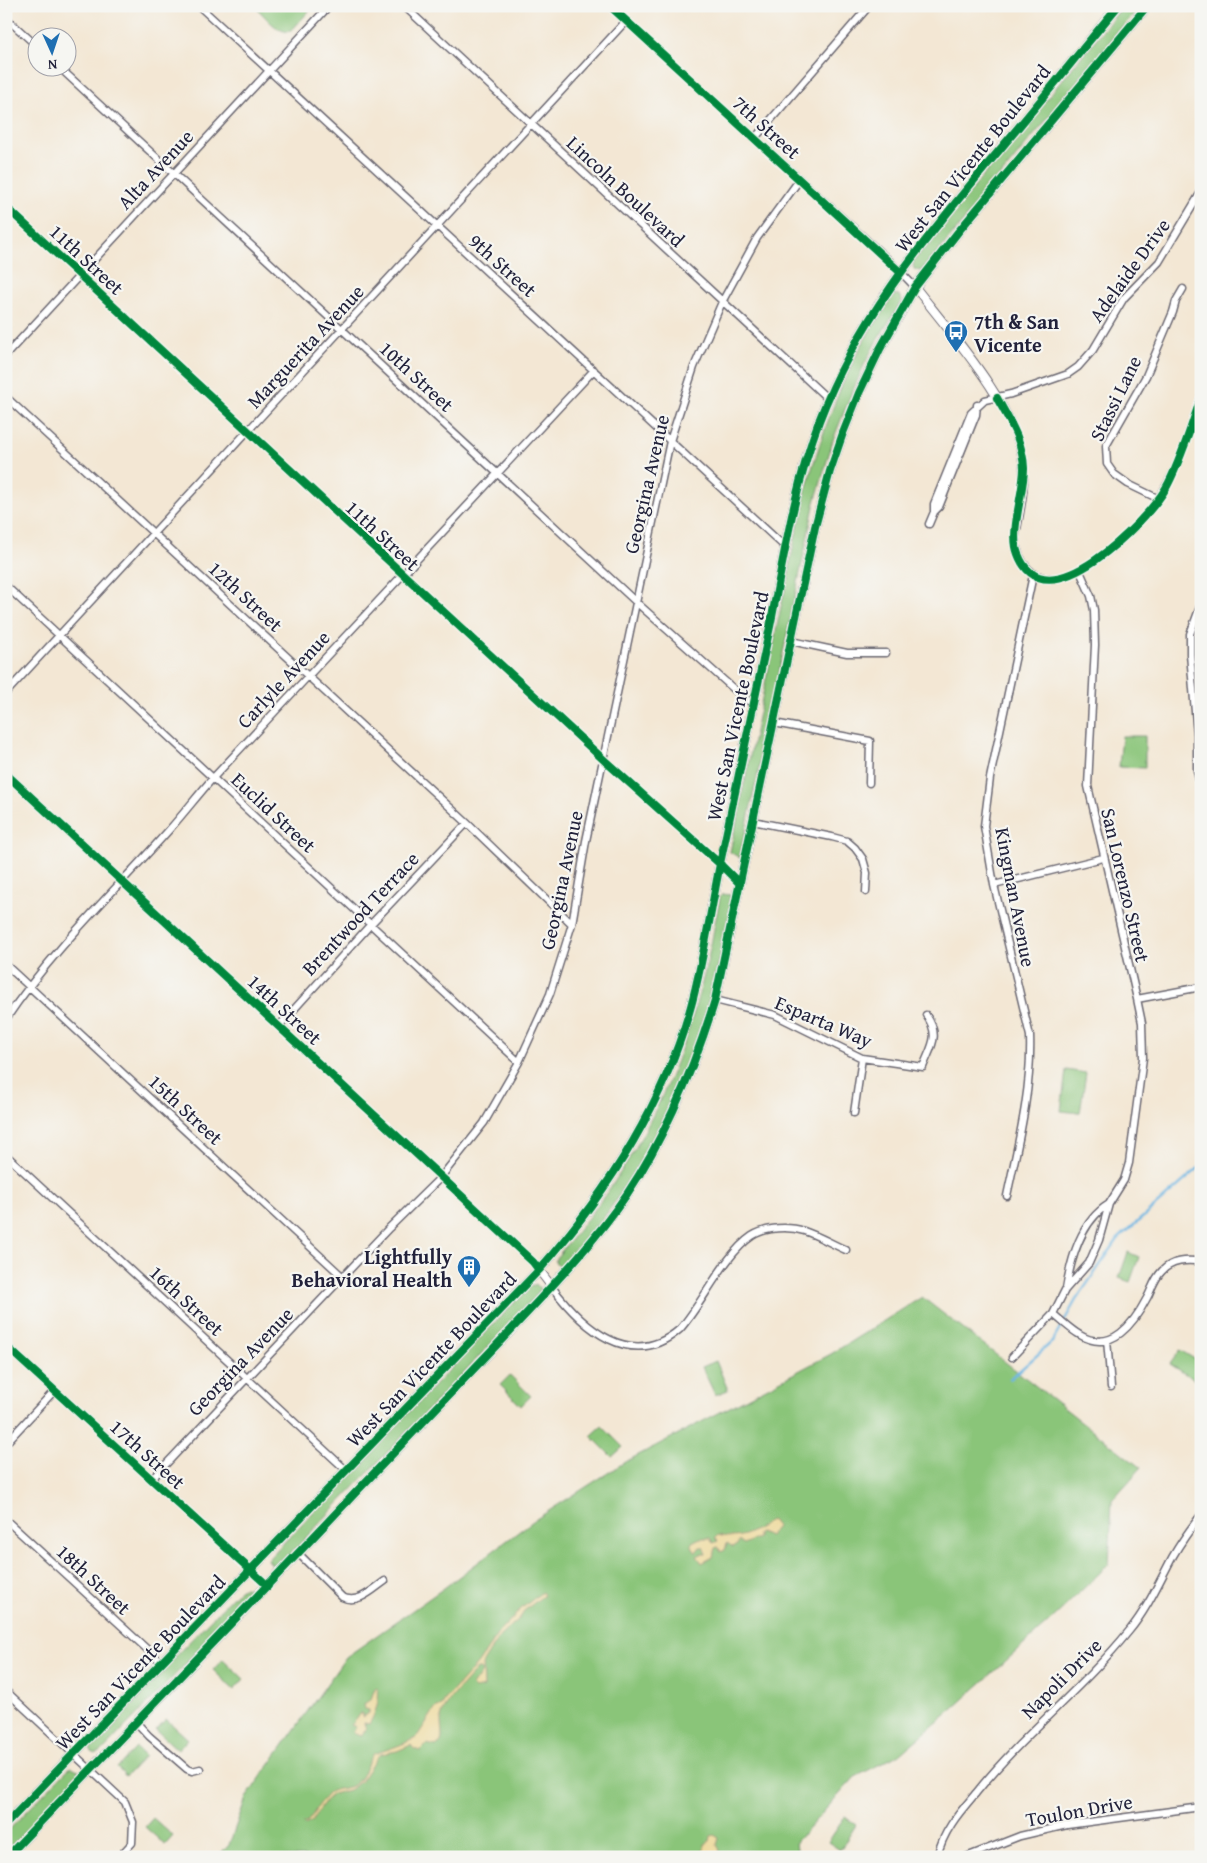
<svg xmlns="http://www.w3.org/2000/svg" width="1207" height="1863" font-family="'Gentium Book Plus',serif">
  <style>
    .green { fill: #8ac579; stroke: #56745a }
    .sand { fill: #eeda9e; stroke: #887e6c }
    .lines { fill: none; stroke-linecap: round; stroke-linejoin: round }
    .stream { stroke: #68b3e1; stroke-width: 2.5 }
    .minor-casing { stroke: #6b6771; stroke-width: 9 }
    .tertiary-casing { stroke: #6b6771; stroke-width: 10 }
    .secondary-casing { stroke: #6b6771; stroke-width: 11 }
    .minor { stroke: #fff; stroke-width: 6 }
    .tertiary { stroke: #fff; stroke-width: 8 }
    .secondary { stroke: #fce5cf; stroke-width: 9 }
    .cycleway-casing { stroke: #f6f6f2; stroke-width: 11 }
    .cycleway { stroke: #00873e; stroke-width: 8 }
    .labels { text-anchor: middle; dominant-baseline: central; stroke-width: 4.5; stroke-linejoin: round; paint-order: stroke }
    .street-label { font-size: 20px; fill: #22223b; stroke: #f6f6f2 }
    .poi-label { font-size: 20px; font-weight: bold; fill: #22223b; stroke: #f6f6f2; text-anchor: start }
  </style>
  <rect width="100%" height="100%" fill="#f6f6f2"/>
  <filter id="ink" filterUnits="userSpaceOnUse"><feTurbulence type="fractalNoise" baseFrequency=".02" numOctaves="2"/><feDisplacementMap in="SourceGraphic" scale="10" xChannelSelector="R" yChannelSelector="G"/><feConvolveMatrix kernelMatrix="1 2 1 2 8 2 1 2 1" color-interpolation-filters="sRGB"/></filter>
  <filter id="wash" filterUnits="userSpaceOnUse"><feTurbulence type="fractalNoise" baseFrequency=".0096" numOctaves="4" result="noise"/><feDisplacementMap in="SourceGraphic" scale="20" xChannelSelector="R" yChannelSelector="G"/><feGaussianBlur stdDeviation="1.12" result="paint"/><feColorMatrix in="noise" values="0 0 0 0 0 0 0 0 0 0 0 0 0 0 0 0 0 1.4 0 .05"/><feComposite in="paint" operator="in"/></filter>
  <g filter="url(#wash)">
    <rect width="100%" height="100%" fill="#f3e7d4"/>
    <path class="green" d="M255 6H312L311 9 291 31C278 35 264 15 255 6Z
      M1123 6H1140L925 268 920 271 914 269 913 265 914 260Z
      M893 295H899L902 301 876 342 865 363 850 397 833 440 814 506 740 858 730 852 804 496C824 425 849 355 893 295Z
      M1122 736H1145V768L1119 767Z
      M723 894 730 895 733 901C723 950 712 997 696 1044 669 1126 621 1200 566 1265L561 1267 555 1262 557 1257C583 1224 610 1192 631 1155 663 1102 686 1043 702 983 710 955 714 926 720 897Z
      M1066 1070 1086 1073 1080 1113 1061 1111Z
      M1128 1252 1139 1257 1130 1282 1119 1278Z
      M536 1284 540 1289 538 1295 276 1569 268 1560 269 1558 529 1287Z
      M922 1297 1141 1468 1112 1500 1109 1564 1049 1622 955 1707 900 1754 855 1777 796 1842 798 1857H218L229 1845 246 1798 346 1657 444 1588 533 1521 625 1462 831 1354Z
      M1180 1350 1201 1363V1384L1170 1364Z
      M716 1361 728 1390 715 1395 702 1367Z
      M510 1375 531 1396 521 1406 500 1385Z
      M602 1426 623 1447 612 1457 591 1436Z
      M245 1587 251 1590 250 1597 101 1752 95 1754 91 1752 90 1747 92 1743 239 1590Z
      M223 1659 244 1679 234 1690 213 1670Z
      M166 1719 188 1739 178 1750 156 1730Z
      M136 1748 145 1756 126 1776 117 1768Z
      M72 1767 78 1770 79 1772 78 1777 6 1852V1833L68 1769Z
      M845 1817 856 1825 840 1850 828 1842Z
      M153 1818 173 1836 165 1845 145 1827Z"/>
    <path class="sand" d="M770 1520 773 1521 777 1527 769 1536 760 1532 758 1533V1538L743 1544 739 1541 737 1545 733 1547 727 1543 725 1550 721 1552 718 1547 715 1548 713 1557 702 1563 697 1556 701 1554H706L703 1547H700L696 1552 692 1546V1542L700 1538H710L713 1543 718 1541 715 1538 718 1535C733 1539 743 1537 757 1529 762 1525 766 1525 770 1520Z
      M542 1592 544 1595 525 1610 520 1618 500 1636 486 1657 483 1662 484 1687 475 1689 472 1686 482 1672 481 1669H477C467 1680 447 1701 442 1714 439 1724 444 1733 441 1742L436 1746 427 1744 420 1751 414 1749 411 1745 397 1751 381 1754 377 1757 360 1782 349 1790 333 1794 328 1798 312 1821 305 1825 303 1824 307 1822C315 1813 320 1801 329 1793 339 1786 349 1791 358 1781 365 1773 367 1762 373 1754 390 1749 401 1745 416 1738L435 1709 442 1706 444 1701 478 1663 499 1632 522 1608Z
      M375 1688 378 1689C380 1700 375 1715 369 1724L364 1723 366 1729 362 1735 360 1736 353 1733 356 1727 351 1725 356 1720 361 1713H362V1717L369 1713V1710L365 1709 364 1704 371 1699Z
      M714 1835 719 1838 717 1845 720 1850 718 1854 712 1853 715 1857H701V1852L704 1850V1844L710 1841 711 1836Z"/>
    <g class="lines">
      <path class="stream" d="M1010 1379 1053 1341 1076 1300 1118 1239 1201 1166"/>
    </g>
  </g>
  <g filter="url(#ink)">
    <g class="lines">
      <g class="minor-casing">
        <path id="minor" d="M199 6 785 547
          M404 6 828 399
          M610 6 890 261 915 287
          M6 18 38 47
          M60 68 636 602 745 699 755 704
          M755 138 869 6
          M6 207 604 760 720 864 740 884
          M6 355 329 6
          M6 397 467 823 572 924
          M1159 499 1128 484 1114 474 1107 464 1106 446 1146 376 1173 312 1176 301 1183 289
          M934 512V504L971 413 985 400 1011 394 1068 374 1078 367 1093 350 1124 298 1159 262 1201 192
          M929 524 934 512 939 507 976 415 977 405
          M6 586 519 1062
          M1201 604 1190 634V654L1197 735V770L1201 790
          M791 641 847 653H886
          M6 693 626 21
          M774 723 870 741 869 783
          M753 821 832 837 847 841 855 848 863 859 867 873 866 892
          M994 885 1103 858
          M6 965 343 1277
          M1137 999 1201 987
          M715 1000 775 1015 862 1058 923 1067C931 1046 941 1036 926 1015
          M6 1019C53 949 113 893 169 830 184 813 198 795 213 778L594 370
          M279 1026 371 924 467 823
          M854 1113 862 1058
          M6 1155 346 1470
          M1007 1196C1018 1144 1032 1089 1030 1036L994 885 984 826 990 778 1033 575
          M552 1287C582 1327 631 1372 680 1329 703 1303 724 1255 752 1236 766 1227 789 1226 804 1231 819 1236 832 1244 846 1250
          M1066 1289C1071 1258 1081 1221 1109 1204
          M1053 1314C1062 1321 1071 1330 1080 1335 1112 1354 1134 1323 1147 1298 1152 1289 1154 1279 1162 1271 1171 1261 1187 1259 1201 1262
          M1107 1340 1111 1387
          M1012 1357 1053 1314 1065 1290 1089 1263 1099 1240 1109 1204 1124 1180 1129 1163 1143 1058 1142 1023 1137 999 1088 786 1095 645 1094 610 1091 596 1079 569
          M6 1443 55 1390
          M152 1479 389 1228 441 1177 484 1123 519 1062 550 994 572 924 586 841 670 441 694 367 722 302 757 238 800 179
          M6 1520 161 1662
          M299 1554 342 1597C358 1605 372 1590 385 1581
          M6 1691 125 1802 133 1822 132 1843 119 1857
          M136 1722 149 1736 187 1769 192 1771 200 1769
          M937 1857C943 1831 959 1813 976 1793 1022 1735 1082 1689 1129 1631 1148 1608 1159 1582 1173 1556 1181 1542 1191 1528 1201 1515
          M966 1857 1020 1836 1067 1825 1201 1807"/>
      </g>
      <g class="tertiary-casing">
        <path id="tertiary" d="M915 287C949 331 1017 407 1023 462 1026 486 1019 514 1015 538 1016 550 1019 560 1028 569 1063 605 1140 526 1159 498 1179 469 1188 432 1201 399
          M6 774 533 1262 552 1287
          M6 1346 268 1586"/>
      </g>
      <g class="secondary-casing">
        <path id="secondary" d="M6 1824 539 1270C607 1193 663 1106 691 1006 704 958 711 908 721 859 738 780 755 701 771 622 784 555 795 485 819 421 857 321 919 246 986 166 1031 113 1074 59 1118 6
          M7 1857C124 1734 242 1613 358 1490 409 1437 460 1384 510 1331 551 1287 593 1244 627 1194 667 1134 694 1068 715 1000L815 527 830 471 843 433 859 393 880 349 915 287 958 232 1147 6"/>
      </g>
      <use href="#minor" class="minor"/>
      <use href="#tertiary" class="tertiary"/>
      <use href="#secondary" class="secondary"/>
      <g class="cycleway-casing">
        <path id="cycleway" d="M610 6 900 272
          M6 207 604 760 720 864 740 884
          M997 398C1009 420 1023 441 1024 468 1024 493 1009 532 1018 554 1045 626 1147 521 1166 488 1181 461 1190 428 1201 399
          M6 774 533 1262 539 1270
          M6 1346 268 1586
          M6 1824 539 1270C607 1193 663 1106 691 1006 704 958 711 908 721 859 738 780 755 701 771 622 784 555 795 485 819 421 857 321 919 246 986 166 1031 113 1074 59 1118 6
          M7 1857C124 1734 242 1613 358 1490 409 1437 460 1384 510 1331 551 1287 593 1244 627 1194 667 1134 694 1068 715 1000L815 527 830 471 843 433 859 393 880 349 915 287 958 232 1147 6"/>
      </g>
      <use href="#cycleway" class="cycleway"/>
    </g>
  </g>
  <defs>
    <g id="bus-pin" transform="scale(1.25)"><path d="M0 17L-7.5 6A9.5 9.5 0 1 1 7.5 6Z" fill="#1f6fb2" stroke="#f6f6f2"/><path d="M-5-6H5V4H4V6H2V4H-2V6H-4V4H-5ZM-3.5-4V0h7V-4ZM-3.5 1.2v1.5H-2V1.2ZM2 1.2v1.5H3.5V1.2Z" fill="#fff"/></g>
    <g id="building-pin" transform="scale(1.25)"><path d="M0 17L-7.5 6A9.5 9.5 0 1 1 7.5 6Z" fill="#1f6fb2" stroke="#f6f6f2"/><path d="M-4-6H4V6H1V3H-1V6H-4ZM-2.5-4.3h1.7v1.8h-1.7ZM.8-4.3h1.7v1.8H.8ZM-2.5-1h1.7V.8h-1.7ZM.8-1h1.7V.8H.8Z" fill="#fff"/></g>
  </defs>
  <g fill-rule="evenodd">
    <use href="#bus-pin" x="956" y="332"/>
    <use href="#building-pin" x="469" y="1267"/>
  </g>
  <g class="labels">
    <g class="street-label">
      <text transform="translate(767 127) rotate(42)">7th Street</text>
      <text transform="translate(972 158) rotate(-51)">West San Vicente Boulevard</text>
      <text transform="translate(155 169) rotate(-47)">Alta Avenue</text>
      <text transform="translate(626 191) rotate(43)">Lincoln Boulevard</text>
      <text transform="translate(87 259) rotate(43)">11th Street</text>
      <text transform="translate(503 265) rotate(42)">9th Street</text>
      <text transform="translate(1129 270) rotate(-54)">Adelaide Drive</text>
      <text transform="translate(305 346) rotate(-47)">Marguerita Avenue</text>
      <text transform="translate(417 376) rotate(43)">10th Street</text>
      <text transform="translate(1115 398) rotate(-64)">Stassi Lane</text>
      <text transform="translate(646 484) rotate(-77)">Georgina Avenue</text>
      <text transform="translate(383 535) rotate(43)">11th Street</text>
      <text transform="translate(246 596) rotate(43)">12th Street</text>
      <text transform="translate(283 679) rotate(-47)">Carlyle Avenue</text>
      <text transform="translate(737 706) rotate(-78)">West San Vicente Boulevard</text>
      <text transform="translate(274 812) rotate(43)">Euclid Street</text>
      <text transform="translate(561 880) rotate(-78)">Georgina Avenue</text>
      <text transform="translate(1126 885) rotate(77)">San Lorenzo Street</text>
      <text transform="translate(1016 897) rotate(79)">Kingman Avenue</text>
      <text transform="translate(360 913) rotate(-47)">Brentwood Terrace</text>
      <text transform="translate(285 1009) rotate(43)">14th Street</text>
      <text transform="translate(824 1021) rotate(23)">Esparta Way</text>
      <text transform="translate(186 1109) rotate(43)">15th Street</text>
      <text transform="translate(187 1300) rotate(43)">16th Street</text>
      <text transform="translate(431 1359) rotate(-46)">West San Vicente Boulevard</text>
      <text transform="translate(240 1361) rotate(-46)">Georgina Avenue</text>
      <text transform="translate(148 1454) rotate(42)">17th Street</text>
      <text transform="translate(94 1579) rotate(43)">18th Street</text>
      <text transform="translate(140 1662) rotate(-46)">West San Vicente Boulevard</text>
      <text transform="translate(1061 1678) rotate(-45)">Napoli Drive</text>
      <text transform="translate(1079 1810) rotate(-10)">Toulon Drive</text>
    </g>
    <g class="poi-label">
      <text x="974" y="321">7th &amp; San<tspan x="974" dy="23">Vicente</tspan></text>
      <text x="452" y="1256" text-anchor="end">Lightfully<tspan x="452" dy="23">Behavioral Health</tspan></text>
    </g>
  </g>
  <rect width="1207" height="1863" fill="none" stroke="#f6f6f2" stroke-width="25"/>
  <g transform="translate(52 52) rotate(177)"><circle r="24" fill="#f6f6f2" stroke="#a1a1a9"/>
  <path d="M0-4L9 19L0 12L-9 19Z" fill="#1f6fb2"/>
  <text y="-8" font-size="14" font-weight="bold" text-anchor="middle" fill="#22223b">N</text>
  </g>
</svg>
